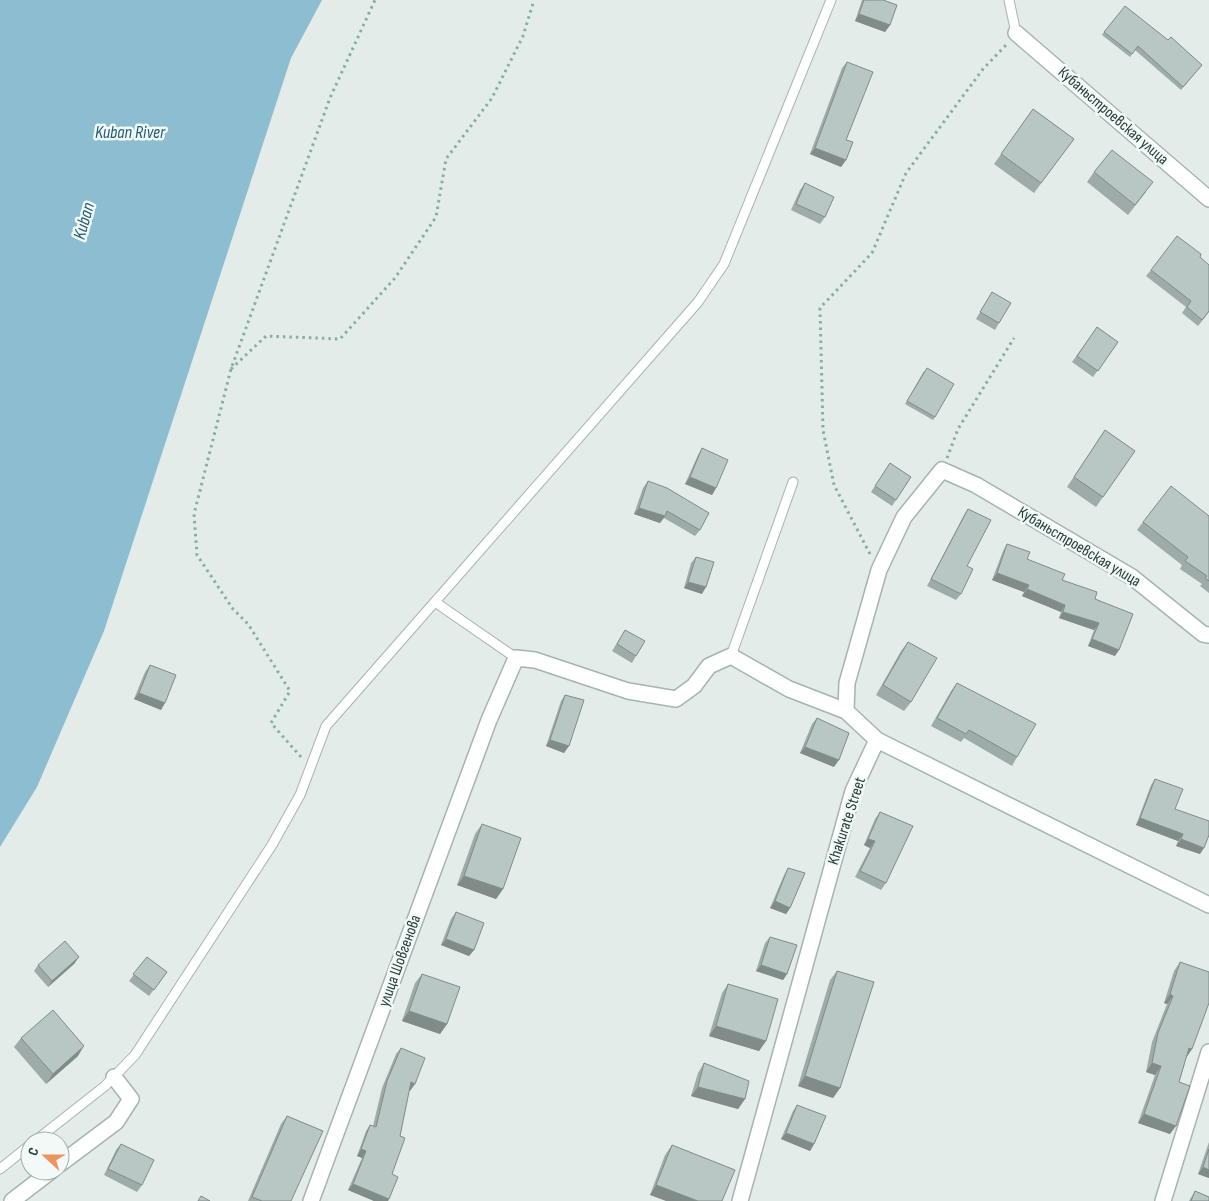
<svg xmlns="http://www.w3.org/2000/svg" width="1209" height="1201" font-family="'Sofia Sans Condensed',sans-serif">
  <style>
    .water { fill: #8cbdd0 }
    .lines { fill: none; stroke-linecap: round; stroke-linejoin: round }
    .lane-casing { stroke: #a6b4b1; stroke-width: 11 }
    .street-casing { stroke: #a6b4b1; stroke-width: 18 }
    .path { stroke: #84afa7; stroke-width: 3; stroke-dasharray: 2.5 4; stroke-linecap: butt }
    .lane { stroke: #fff; stroke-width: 9 }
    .street { stroke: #fff; stroke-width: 15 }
    .wall { fill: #9eaba8 }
    .shaded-wall { fill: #818b88 }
    .building { fill: #b8c7c3; stroke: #818b88 }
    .labels { text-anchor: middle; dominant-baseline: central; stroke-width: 5; stroke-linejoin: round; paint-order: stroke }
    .street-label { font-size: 16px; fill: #233d39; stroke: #f3f9f7 }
    .water-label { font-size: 18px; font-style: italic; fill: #1e5e78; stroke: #f3f9f7 }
  </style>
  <rect width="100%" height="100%" fill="#e3ece9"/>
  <path class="water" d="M0 0H322L291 58 104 631 37 787 0 847Z"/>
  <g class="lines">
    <g class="lane-casing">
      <path id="lane" d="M1009 0 1016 33
        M435 602 516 658
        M731 656 793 482
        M35 1141 105 1086 135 1055 272 845 300 795 326 726 698 302 724 264 831 0
        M0 1169 30 1145"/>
    </g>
    <g class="street-casing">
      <path id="street" d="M1016 33 1209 199
        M1209 635 1203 634 1132 577 976 485 942 470 904 517 879 570 847 683 846 711 877 740 1209 905
        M60 1164 116 1122 131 1099 114 1077
        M12 1201 51 1171
        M311 1201 489 720 516 658 535 660 628 691 676 699 694 686 709 666 731 656 789 689 846 711
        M740 1201 853 791 877 740
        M1163 1201 1209 1052"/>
    </g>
    <path class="path" d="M231 369 266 336 340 339 395 278 436 217 446 159 492 98 523 36 534 0
      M947 458 958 429 1014 338
      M870 554 834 485 823 430 820 308 872 253 906 173 983 69 1006 45
      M301 757 271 723 290 691 248 624 233 609 197 555 194 514 231 369 330 98 375 0"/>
    <use href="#lane" class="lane"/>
    <use href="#street" class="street"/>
  </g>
  <path class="wall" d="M862 0H883L890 25 885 32 855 21Z
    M1104 32 1168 40 1202 65 1181 90 1135 50 1130 57 1102 35Z
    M847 62 846 160 841 167 810 154 842 68Z
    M1033 109 1074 139 1034 193 994 164Z
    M1094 172 1146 192 1128 215 1087 182Z
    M805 183 825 217 820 224 791 210 800 190Z
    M1151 270 1209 312 1198 326 1182 313 1186 307 1146 276Z
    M992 292 999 323 995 330 976 319Z
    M1097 327 1118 342 1093 377 1072 362Z
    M924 371 935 417 933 420 905 404Z
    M1105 430 1135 451 1096 507 1067 487Z
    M702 448 716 488 712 495 685 484 698 455Z
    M890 463 911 477 892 506 871 492Z
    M648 481 700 530 695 536 664 518 660 523 634 514 643 488Z
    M968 509 967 566 961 594 956 600 927 586 964 515Z
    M1209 516V593L1200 586 1202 584 1180 569 1182 565 1137 530 1143 522Z
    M1007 544 1027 559 1095 599 1115 656 1088 646 1094 630 1059 618 1061 612 1022 596 1024 592 992 580 1003 551Z
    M696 557 702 594 684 588 691 563Z
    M625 630 636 656 632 663 612 651Z
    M908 642 911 702 904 711 876 695 901 651Z
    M150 665 161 710 134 699 145 672Z
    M957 683 1017 757 1012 766 964 738 961 742 931 726 951 691Z
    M565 695 564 753 546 746 561 701Z
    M817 718 834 767 800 753 812 724Z
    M1155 779 1175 809 1200 854 1176 846 1178 841 1136 825 1151 785Z
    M880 812 886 883 881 890 855 877 870 848 864 845 875 819Z
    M482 824 503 889 496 899 457 885 475 834Z
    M788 868 790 908 786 914 770 908 784 875Z
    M456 912 474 950 469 956 441 945 451 919Z
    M770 937 787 974 783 980 756 971 765 943Z
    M79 957 74 964 48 987 34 971 38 965Z
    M147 957 167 972 149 996 129 981Z
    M1180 962 1192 1049 1186 1057 1179 1082 1170 1134 1138 1123 1155 1075 1146 1072 1152 1042 1167 1004 1164 1003 1174 971Z
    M837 971 840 1088 833 1098 798 1086 830 980Z
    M422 974 447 1024 440 1034 402 1021 415 983Z
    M728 984 766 1041 759 1051 709 1036 722 993Z
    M21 1038 78 1056 46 1084 14 1047Z
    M401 1048 410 1091 409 1090 392 1174 389 1199 388 1201H374L348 1190 362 1158 357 1156 366 1131 370 1125 373 1126 382 1088 396 1054Z
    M704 1063 745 1099 738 1109 691 1096 698 1073Z
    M797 1105 814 1144 810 1151 781 1139 793 1111Z
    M287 1116 291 1201H248L281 1124Z
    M1209 1142V1178L1198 1174Z
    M121 1144 142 1185 137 1192 104 1175 116 1150Z
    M672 1145 722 1201 650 1195 665 1155Z
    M1195 1191 1209 1201H1189Z"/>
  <path class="shaded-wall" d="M859 14 890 25 885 32 855 21Z
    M815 148 846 160 841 167 810 154Z
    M690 477 716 488 712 495 685 484Z
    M639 508 665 516 660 523 634 514Z
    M997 573 1029 585 1024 592 992 580Z
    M688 582 706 587 702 594 684 588Z
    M1027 589 1065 605 1061 612 1022 596Z
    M1063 612 1099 623 1094 630 1059 618Z
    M1092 639 1119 650 1115 656 1088 646Z
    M139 693 165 703 161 710 134 699Z
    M550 740 569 746 564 753 546 746Z
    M805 747 839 760 834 767 800 753Z
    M1140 818 1183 834 1178 841 1136 825Z
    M868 839 875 841 870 848 864 845Z
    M1181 839 1204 848 1200 854 1176 846Z
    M464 876 503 889 496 899 457 885Z
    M775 901 790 908 786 914 770 908Z
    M446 939 474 950 469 956 441 945Z
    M79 957 74 964 48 987 52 981Z
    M761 965 787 974 783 980 756 971Z
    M1170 994 1173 996 1167 1004 1164 1003Z
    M409 1011 447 1024 440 1034 402 1021Z
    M716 1026 766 1041 759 1051 709 1036Z
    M84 1046 78 1056 46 1084 53 1074Z
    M1189 1048 1192 1049 1186 1058Z
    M1152 1063 1161 1066 1155 1075 1146 1072Z
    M805 1076 840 1088 833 1098 798 1086Z
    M411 1082 415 1084 410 1091 406 1089Z
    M698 1087 745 1099 738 1109 691 1096Z
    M1144 1114 1176 1126 1170 1134 1138 1123Z
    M786 1133 814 1144 810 1151 781 1139Z
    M361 1149 366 1151 362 1158 357 1156Z
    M1203 1167 1209 1170V1178L1198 1174Z
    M353 1184 389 1199 388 1201H374L348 1190Z
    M656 1185 698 1201H666L650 1195Z"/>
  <path class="building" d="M864 0H883L897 5 890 25 859 14Z
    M1125 6 1168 40 1171 37 1202 65 1183 87 1138 46 1132 54 1104 32Z
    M847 62 873 72 846 140 853 142 846 160 815 148Z
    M1033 109 1074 139 1041 183 1001 154Z
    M1112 150 1153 182 1135 205 1094 172Z
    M805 183 834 197 825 217 796 204Z
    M1177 236 1201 254 1200 257 1209 265V311L1202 320 1187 307 1191 301 1151 270Z
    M992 292 1011 303 999 323 980 312Z
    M1097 327 1118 342 1098 371 1077 356Z
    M927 368 954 384 935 417 907 401Z
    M1105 430 1135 451 1103 497 1074 477Z
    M702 448 728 460 716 488 690 477Z
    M890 463 911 477 896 500 875 486Z
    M648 481 667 488 709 513 700 530 667 511 665 516 639 508Z
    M1171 486 1209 516V581L1205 578 1207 576 1185 561 1188 557 1143 522Z
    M968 509 991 520 967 566 973 569 961 594 931 579Z
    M1007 544 1030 552 1027 559 1065 574 1062 580 1097 592 1095 599 1133 614 1119 650 1092 639 1099 623 1063 612 1065 605 1027 589 1029 585 997 573Z
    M696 557 714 562 706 587 688 582Z
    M625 630 645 641 636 656 617 644Z
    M908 642 937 658 911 702 883 685Z
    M150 665 176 675 165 703 139 693Z
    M957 683 1036 724 1017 757 969 730 966 734 937 718Z
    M565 695 584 700 569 746 550 740Z
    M817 718 849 733 839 760 805 747Z
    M1155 779 1183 789 1175 809 1209 821V835L1204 848 1181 839 1183 834 1140 818Z
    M880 812 913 826 886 883 860 871 875 841 868 839Z
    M482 824 521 838 503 889 464 876Z
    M788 868 805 873 790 908 775 901Z
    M456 912 484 923 474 950 446 939Z
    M770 937 797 945 787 974 761 965Z
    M65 941 79 957 52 981 38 965Z
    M147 957 167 972 154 990 133 974Z
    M1180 962 1209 972V1003L1192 1049 1189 1048 1179 1082 1190 1086 1176 1126 1144 1114 1161 1066 1152 1063 1158 1033 1173 996 1170 994Z
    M837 971 874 982 840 1088 805 1076Z
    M422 974 460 987 447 1024 409 1011Z
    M728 984 778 999 766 1041 716 1026Z
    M53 1010 84 1046 53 1074 21 1038Z
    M401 1048 425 1058 415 1084 411 1082 400 1136 405 1138 392 1174 398 1177 389 1199 353 1184 366 1151 361 1149 370 1125 376 1127 387 1081Z
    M704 1063 749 1081 745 1099 698 1087Z
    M797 1105 826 1116 814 1144 786 1133Z
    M287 1116 323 1131 291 1201H262L252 1197Z
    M121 1144 154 1160 142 1185 108 1169Z
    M672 1145 735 1170 722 1201H698L656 1185Z
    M1209 1149V1170L1203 1167Z
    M1195 1191 1209 1197V1201H1191Z
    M201 1196 210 1201H198Z"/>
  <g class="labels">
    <g class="street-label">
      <text transform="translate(1113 116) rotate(41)">Кубаньстроевская улица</text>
      <text transform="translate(1079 547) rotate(31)">Кубаньстроевская улица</text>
      <text transform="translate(847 821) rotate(-72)">Khakurate Street</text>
      <text transform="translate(400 961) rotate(-70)">улица Шовгенова</text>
    </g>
    <g class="water-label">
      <text x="130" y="132">Kuban River</text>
      <text transform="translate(84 221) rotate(-74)">Kuban</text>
    </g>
  </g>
  <g transform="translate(45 1156) rotate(291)"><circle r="24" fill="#f3f9f7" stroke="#a0aeab"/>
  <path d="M0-4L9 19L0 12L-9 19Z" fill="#ee945f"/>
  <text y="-8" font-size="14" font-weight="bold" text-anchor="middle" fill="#233d39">С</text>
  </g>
</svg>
